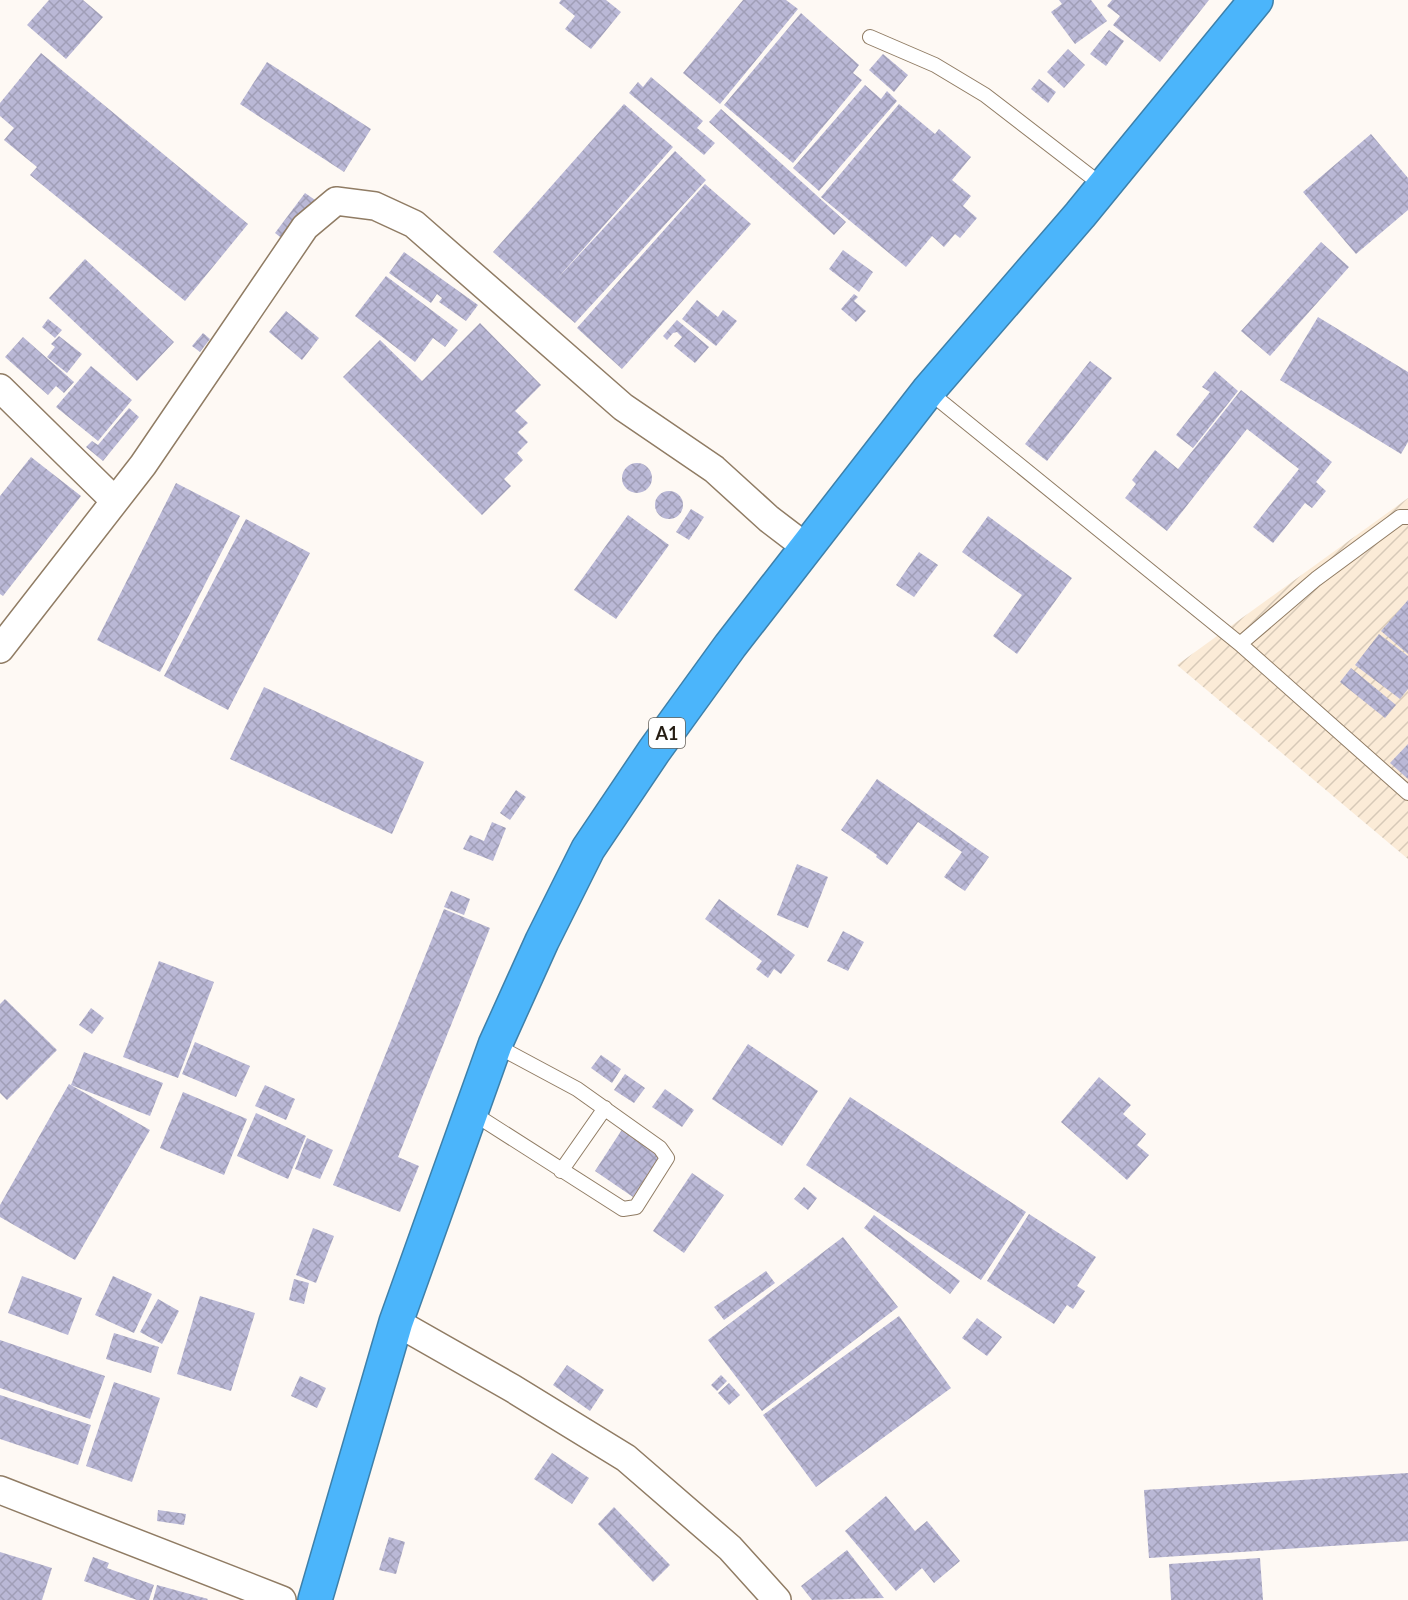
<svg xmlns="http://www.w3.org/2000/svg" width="1408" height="1600" font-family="Lato,sans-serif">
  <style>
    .industrial { fill: url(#industrial-furrows) }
    .building { fill: url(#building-cross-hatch) }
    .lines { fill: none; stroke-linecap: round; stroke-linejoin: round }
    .lane-casing { stroke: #907c64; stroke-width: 16 }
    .street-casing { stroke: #907c64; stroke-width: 30 }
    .highway-casing { stroke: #3e80aa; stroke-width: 36 }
    .lane { stroke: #fff; stroke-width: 14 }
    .street { stroke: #fff; stroke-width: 27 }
    .highway { stroke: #4bb5fb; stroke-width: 33 }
    .labels { text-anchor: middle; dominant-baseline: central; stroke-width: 5; stroke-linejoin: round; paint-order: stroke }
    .shield { fill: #fff; stroke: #66615a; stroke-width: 1.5 }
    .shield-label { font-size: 18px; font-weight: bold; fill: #251d13 }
  </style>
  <defs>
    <pattern id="industrial-furrows" width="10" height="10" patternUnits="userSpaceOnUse" patternTransform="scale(1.5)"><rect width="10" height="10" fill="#fbebd7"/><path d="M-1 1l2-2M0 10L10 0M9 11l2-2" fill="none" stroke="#d7c9b8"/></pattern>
    <pattern id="building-cross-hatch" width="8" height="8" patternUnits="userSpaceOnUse" patternTransform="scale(1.5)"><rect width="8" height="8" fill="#bab8d6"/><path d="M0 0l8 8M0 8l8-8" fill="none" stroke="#a09eb7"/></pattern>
  </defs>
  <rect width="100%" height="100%" fill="#fef9f4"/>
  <path class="industrial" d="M1408 498V859L1177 665Z"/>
  <path class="building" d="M49 0H83L103 17 66 59 27 25Z
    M561 0H606L621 12 591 49 565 29 575 16 559 3Z
    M743 0H786L798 9 720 104 683 73Z
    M1059 0H1091L1107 21 1075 44 1051 12 1062 4Z
    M1112 0H1209L1160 62 1113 25 1120 16 1107 6Z
    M801 13 859 65 853 73 862 80 793 163 724 105Z
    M1109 30 1124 41 1106 66 1090 54Z
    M1068 49 1085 65 1064 88 1047 72Z
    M41 53 248 224 185 301 30 175 37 167 4 140 14 128 0 116V103Z
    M883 54 908 75 894 92 869 70Z
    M267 62 371 129 344 172 240 104Z
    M651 77 703 121 697 128 715 143 704 155 629 93 638 82 643 87Z
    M1039 79 1056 92 1048 103 1031 89Z
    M865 85 881 99 887 91 897 101 819 191 793 168Z
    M624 104 673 147 556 280 675 151 706 180 575 323 493 252Z
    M899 104 935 134 939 129 971 157 952 180 971 196 963 206 977 218 960 238 955 234 944 247 932 236 906 267 821 197Z
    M721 109 846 222 834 235 709 122Z
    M1371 134 1408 178V210L1356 254 1303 192Z
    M705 184 751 224 622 369 577 328Z
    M305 193 318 202 287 242 275 233Z
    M1321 242 1349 267 1270 356 1241 331Z
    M843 250 873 272 859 292 829 269Z
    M404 252 478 305 466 321 439 302 442 298 437 294 431 303 389 273Z
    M85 259 174 342 137 381 49 298Z
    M386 276 458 330 445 347 433 338 415 362 355 316Z
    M854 294 858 297 854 301 866 311 856 322 841 309Z
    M697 300 718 317 723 310 737 321 716 346 682 319Z
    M286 311 319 338 302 360 269 332Z
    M1318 317 1408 372V442L1401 454 1280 380Z
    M48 319 62 330 55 338 42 327Z
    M677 320 709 347 695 363 674 346 682 337 677 332 673 333 667 340 663 336Z
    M480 323 541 385 515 411 528 423 518 432 528 442 517 453 523 460 504 479 511 486 482 515 343 377 380 340 422 381Z
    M203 333 210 339 200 352 192 346Z
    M59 336 82 354 67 373 47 357 55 347 51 344Z
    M23 337 74 382 64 393 56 386 48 395 5 357Z
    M1090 361 1112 378 1047 461 1025 444Z
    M91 366 132 400 98 441 56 407Z
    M1215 371 1238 391 1193 448 1176 435 1210 392 1202 387Z
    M1241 390 1332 462 1316 482 1326 491 1312 508 1305 503 1273 543 1253 527 1299 469 1247 429 1167 531 1125 498 1136 484 1132 480 1155 450 1178 469Z
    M129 408 139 417 103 461 86 447 92 441 98 445Z
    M31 457 81 496 3 596 0 594V496Z
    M622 478a15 15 0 1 1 30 0a15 15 0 1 1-30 0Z
    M176 483 240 516 160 672 97 640Z
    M655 505a14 14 0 1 1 28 0a14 14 0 1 1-28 0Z
    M691 509 704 517 689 540 676 532Z
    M628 515 669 545 616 619 574 590Z
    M988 516 1072 578 1017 654 993 636 1022 595 962 552Z
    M246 519 310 553 228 710 164 676Z
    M919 552 938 565 914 597 896 585Z
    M1408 600V654L1381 631Z
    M1379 634 1408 656V689L1400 699 1355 665Z
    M1351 668 1396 705 1385 718 1340 682Z
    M264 687 424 762 392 834 230 759Z
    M1408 744V779L1390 763Z
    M877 779 989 857 965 891 944 877 962 852 918 822 887 865 876 857 877 855 841 830Z
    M516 790 526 797 510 820 500 813Z
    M492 822 506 828 493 861 463 849 470 835 484 841Z
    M797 864 828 877 808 928 777 915Z
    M451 891 470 899 464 915 444 907Z
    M719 899 795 955 781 974 774 969 768 978 756 969 762 961 705 919Z
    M444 909 490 928 398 1157 419 1166 400 1212 333 1185Z
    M843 931 864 942 848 971 827 961Z
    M159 961 214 982 178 1078 123 1057Z
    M5 999 57 1050 7 1100 0 1093V1004Z
    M91 1008 104 1018 92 1034 79 1025Z
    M195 1042 250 1066 236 1097 182 1074Z
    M748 1044 818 1091 782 1146 712 1099Z
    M84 1052 163 1083 150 1116 71 1085Z
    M601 1055 621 1069 612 1083 591 1068Z
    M625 1074 645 1088 634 1103 614 1090Z
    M1099 1077 1131 1105 1123 1114 1146 1134 1137 1145 1149 1155 1127 1180 1061 1122Z
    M69 1084 150 1130 75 1260 0 1217V1205Z
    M265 1085 295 1099 286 1120 255 1106Z
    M665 1089 694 1110 682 1127 652 1107Z
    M183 1092 247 1119 224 1175 160 1148Z
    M850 1097 1026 1212 981 1280 806 1165Z
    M256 1113 306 1136 288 1179 237 1156Z
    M623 1128 661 1154 633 1197 595 1171Z
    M307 1138 333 1150 320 1179 295 1169Z
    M692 1173 724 1195 684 1253 653 1231Z
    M804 1187 817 1198 808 1210 794 1199Z
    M1029 1214 1096 1257 1077 1286 1085 1291 1073 1309 1067 1305 1054 1324 987 1281Z
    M874 1215 960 1281 950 1294 864 1228Z
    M313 1228 334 1236 316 1283 296 1275Z
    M843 1237 898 1307 762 1411 708 1340Z
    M766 1271 775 1283 724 1320 714 1307Z
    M22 1276 82 1298 68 1335 8 1313Z
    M113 1276 152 1294 134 1333 95 1315Z
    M294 1279 309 1283 304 1304 289 1300Z
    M200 1296 255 1313 231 1391 177 1374Z
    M158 1299 179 1311 162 1344 140 1332Z
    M899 1316 951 1388 816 1487 763 1415Z
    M977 1318 1002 1337 987 1356 962 1338Z
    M114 1333 159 1347 151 1373 106 1359Z
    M0 1340 105 1376 90 1419 0 1388Z
    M567 1365 604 1390 590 1411 553 1385Z
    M721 1375 727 1381 717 1391 711 1385Z
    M300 1376 326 1388 317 1408 291 1396Z
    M114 1382 160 1398 132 1482 86 1466Z
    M729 1383 740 1395 729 1405 718 1393Z
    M0 1395 91 1425 78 1465 0 1439Z
    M552 1453 589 1478 572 1504 534 1479Z
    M1408 1473V1541L1149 1558 1144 1490Z
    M886 1496 915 1531 927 1521 960 1561 934 1583 922 1568 896 1591 845 1531Z
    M614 1507 670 1565 653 1582 598 1524Z
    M158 1510 186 1514 184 1525 157 1521Z
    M389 1537 405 1542 396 1574 379 1570Z
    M847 1550 884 1598 812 1600 801 1586Z
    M0 1552 52 1568 42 1600H0Z
    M93 1557 109 1563 107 1568 154 1585 149 1600H137L84 1581Z
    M1260 1558 1263 1600H1171L1169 1564Z
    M157 1585 208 1599 207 1600H153Z"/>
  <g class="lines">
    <g class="lane-casing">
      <path id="lane" d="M870 37 935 65 985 95 1103 186
        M928 391 1240 644 1408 793
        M1240 644 1316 579 1400 517H1408
        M471 1112 623 1209 636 1207 667 1158 660 1148 577 1089 495 1045
        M561 1171 605 1108"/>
    </g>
    <g class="street-casing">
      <path id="street" d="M0 388 114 500
        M0 649 143 465 305 227 336 201 375 206 414 224 623 407 714 469 769 519 807 548
        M396 1322 512 1388 626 1458 730 1548 777 1600
        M0 1490 282 1600"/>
    </g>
    <g class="highway-casing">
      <path id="highway" d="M315 1600 396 1322 495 1045 542 941 588 849 654 751 730 646 928 391 1080 215 1256 0"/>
    </g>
    <use href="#lane" class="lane"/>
    <use href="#street" class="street"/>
    <use href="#highway" class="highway"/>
  </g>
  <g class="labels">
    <rect class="shield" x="649" y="718" width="36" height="30" rx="4.5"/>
    <g class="shield-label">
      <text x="667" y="733">A1</text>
    </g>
  </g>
</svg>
